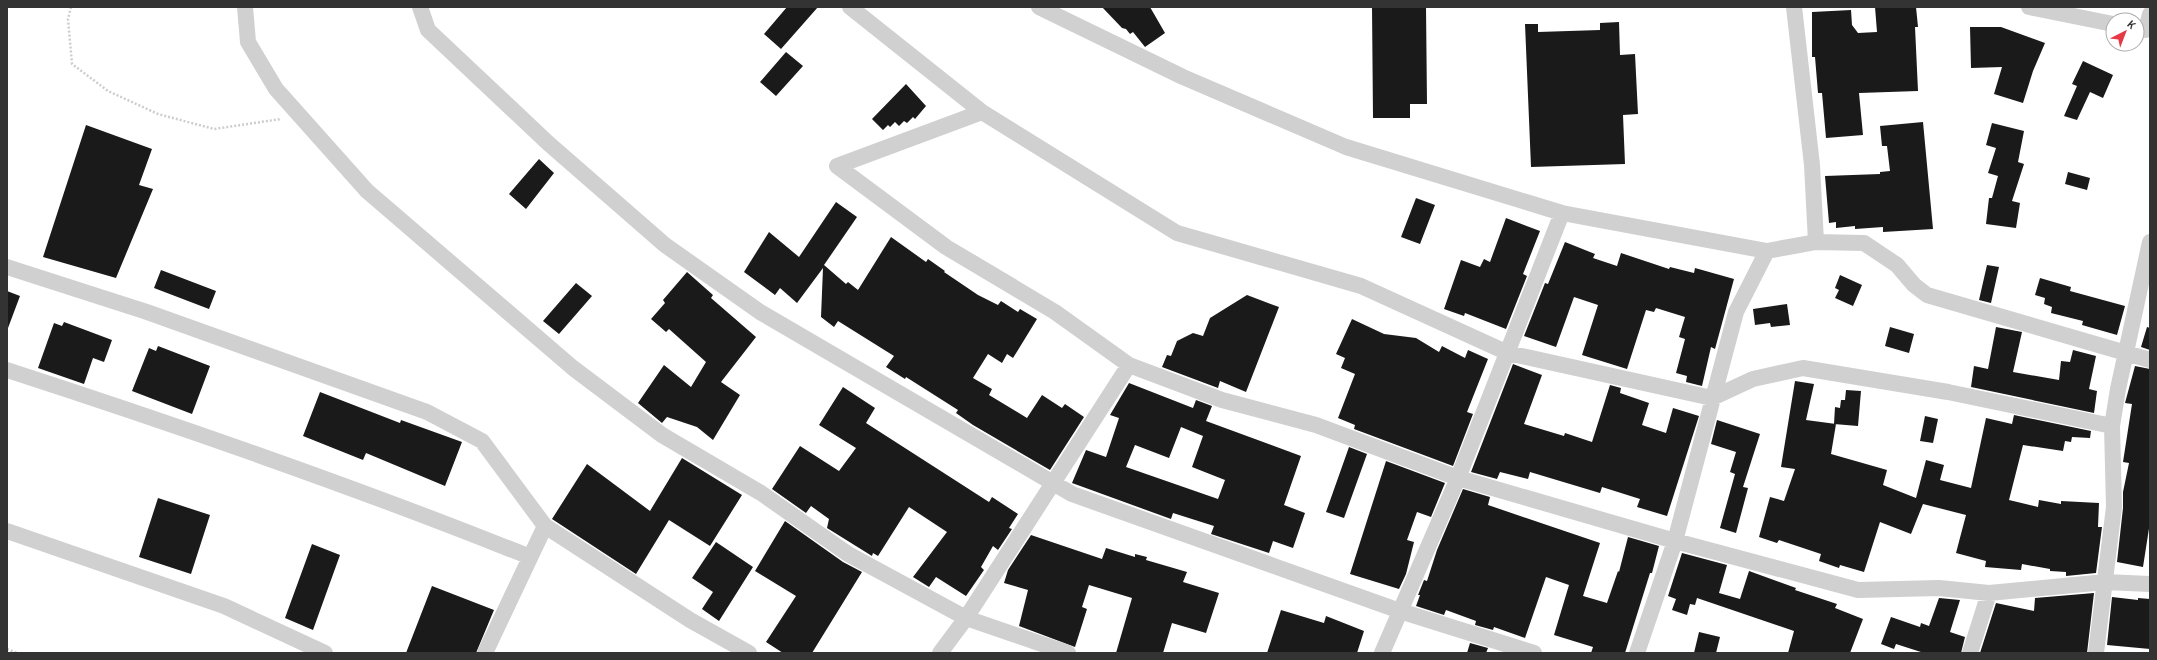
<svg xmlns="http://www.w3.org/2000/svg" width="2157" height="660" font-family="'Archivo Narrow',sans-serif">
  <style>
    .building { fill: #1a1a1a; fill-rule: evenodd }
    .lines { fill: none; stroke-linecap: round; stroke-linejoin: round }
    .path { stroke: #cdcdcd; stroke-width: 2.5; stroke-dasharray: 2 2; stroke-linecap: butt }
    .minor { stroke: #d0d0d0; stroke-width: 16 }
  </style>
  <rect width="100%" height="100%" fill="#fff"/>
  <path class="building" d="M787 7H818L781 49 764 34Z
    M1102 7H1150L1165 33 1145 47 1133 32 1130 34 1126 29 1122 28Z
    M1372 7H1426L1427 104H1410V118H1373Z
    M1875 7H1916L1918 27H1915L1918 91 1859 93 1863 135 1826 138 1822 93H1818L1815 57H1812V12L1851 10 1852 25 1858 33 1877 32Z
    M1619 22 1620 55 1635 54 1638 114 1623 115 1625 164 1531 167 1525 24H1538V32L1600 30V23Z
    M1970 27H2001L2045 43 2033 71 2023 103 1994 94 2002 67 1971 68Z
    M786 52 803 66 776 96 760 82Z
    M2083 61 2113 75 2103 98 2090 92 2077 120 2064 116 2077 86 2072 84Z
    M906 84 926 106 915 119 913 117 907 123 904 121 899 126 895 122 890 127 888 125 883 130 872 119Z
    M1923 122 1933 229 1883 232V227L1855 229V226L1836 228V222L1829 223 1825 176 1880 174V172L1890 171 1887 146H1882L1880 126Z
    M1992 123 2024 131 2018 162 2024 164 2012 201 2020 203 2016 228 1986 224 1989 198H1992L1998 176 1988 173 1996 148 1986 145Z
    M86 125 152 149 139 185 153 189 116 278 43 257Z
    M539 159 554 173 526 209 509 194Z
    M2068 172 2090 178 2087 190 2065 184Z
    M1416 198 1435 205 1420 244 1401 237Z
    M836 202 857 217 824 265 846 284 848 282 858 290 891 237 926 262 928 259 945 271 944 272 978 295 998 305 1001 301 1018 312 1020 309 1037 319 1013 358 1007 354 1002 363 988 354 973 378 992 389 989 395 1027 418 1042 395 1062 408 1065 404 1084 417 1050 470 973 425 956 413 958 410 906 377 905 379 886 367 894 356 838 321 834 327 821 317 823 268 797 303 780 288 775 295 744 272 769 232 799 257Z
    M1506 218 1540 231 1523 274 1527 276 1506 329 1465 313 1464 316 1444 309 1461 260 1480 267 1484 259 1490 262Z
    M1565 242 1595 254 1593 258 1617 266 1621 253 1669 269 1670 267 1694 273 1695 268 1734 279 1715 349 1711 347 1702 386 1686 382 1687 376 1676 373 1685 339 1679 337 1685 317 1656 308 1654 312 1646 310 1627 369 1582 355 1598 305 1574 297 1556 347 1524 336 1545 283 1548 284Z
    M1987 265 1999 267 1991 303 1979 300Z
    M161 270 216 291 209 309 154 288Z
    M687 272 713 295 711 298 756 337 721 382 740 395 713 440 697 427 667 417 662 423 638 403 664 365 691 387 706 362 669 329 666 332 651 319 665 303 663 300Z
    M1840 275 1862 285 1853 306 1835 298 1839 290 1835 288Z
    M2040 278 2071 287 2070 291 2125 306 2117 335 2082 325 2083 321 2051 313 2052 307 2044 304 2045 298 2035 295Z
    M576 283 592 296 559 334 543 321Z
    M7 291 20 296 8 328H7Z
    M1247 295 1279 307 1246 392 1220 381 1218 388 1162 367 1167 355 1171 356 1177 341 1193 333 1203 336 1210 318Z
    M1787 304 1790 325 1771 327 1770 323 1755 325 1753 309Z
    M1352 319 1384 334 1416 338 1439 352 1442 346 1465 358 1468 350 1488 359 1467 412 1473 414 1453 466 1354 429 1355 425 1338 418 1355 374 1341 368 1345 358 1336 354Z
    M64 322 112 340 104 362 93 358 84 384 38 368 54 323 62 326Z
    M1890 327 1914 334 1909 353 1885 346Z
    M1996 327 2022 332 2013 372 2059 380 2061 361 2070 362 2073 350 2096 356 2089 389 2097 391 2094 413 1971 387 1974 366 1988 369Z
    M2147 327 2150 328V350L2141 347Z
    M158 346 210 366 192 414 132 391 149 348 156 351Z
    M1513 364 1542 375 1524 424 1564 436 1565 433 1592 442 1610 385 1621 388 1620 393 1649 403 1642 425 1666 433 1673 408 1699 416 1667 516 1637 507 1640 499 1602 487 1600 493 1530 472 1528 479 1500 472 1497 479 1471 472Z
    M2135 366 2150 369V522L2143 567 2117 562 2123 508V492L2129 463 2123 462 2132 404 2125 403Z
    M1795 381 1814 384 1806 420 1836 424 1831 454 1887 470 1883 485 1916 498 1926 460 1944 465 1940 480 1971 488 1986 418 2012 424 2014 415 2091 431 2090 438 2072 437 2071 442 2065 441 2063 451 2023 445 2009 500 2038 507 2039 500 2061 504V501L2099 503 2098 527H2102L2096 573 2066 576V572L2050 571V569L2022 564 2021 570 1985 567 1986 561 1956 553 1966 515 1923 504 1911 534 1880 522 1864 572 1840 565 1839 568 1819 561 1821 554 1779 540 1777 543 1759 537 1770 497 1784 501 1795 469 1781 467Z
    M1129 383 1193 408 1196 400 1212 406 1206 421 1301 456 1284 505 1305 513 1293 548 1273 541 1269 553 1211 534 1214 526 1173 513 1171 519 1072 483 1086 450 1106 457 1119 418 1110 415ZM1181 427 1203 436 1192 467 1225 480 1218 499 1126 467 1135 445 1169 458Z
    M843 387 875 408 866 423 989 502 992 497 1018 514 1009 528 1012 529 998 550 993 546 981 567 984 570 966 596 936 577 929 587 913 577 947 532 909 507 878 556 873 553 872 556 827 528 829 519 811 506 806 513 772 489 800 446 839 471 856 448 819 425Z
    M1846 390 1861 391 1858 426 1834 424 1835 407 1840 408 1841 400H1845Z
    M320 392 400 423 401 420 462 442 445 486 366 453 363 460 303 436Z
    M1925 416 1938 419 1933 443 1920 441Z
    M1717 420 1760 434 1743 487 1748 488 1736 533 1720 528 1735 474 1730 472 1736 452 1711 444Z
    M1349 447 1367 454 1344 518 1326 512Z
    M682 458 742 495 710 546 669 520 636 574 552 519 587 464 650 511Z
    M1386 461 1445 483 1431 517 1417 512 1407 540 1414 542 1406 574 1399 589 1350 574Z
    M1463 489 1490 497 1488 505 1600 543 1583 596 1607 603 1618 571 1619 572 1628 537 1659 546 1652 573H1650L1625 653H1591L1593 647 1554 635 1569 585 1546 577 1525 638 1494 627 1493 630 1475 625 1476 621 1446 610 1444 615 1416 606 1420 595H1418L1424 580 1427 581 1437 550Z
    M158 498 210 515 191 574 139 557Z
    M785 521 843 562 862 572 812 653H783L766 642 796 596 755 571Z
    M1031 535 1102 559 1106 548 1135 557V554L1147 557 1146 560 1187 572 1183 582 1219 593 1206 633 1172 623 1163 653H1116L1132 598 1089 585 1082 607 1087 609 1075 647 1019 626 1028 590 1004 583 1008 570Z
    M716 542 753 567 719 621 702 609 713 592 692 578Z
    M312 544 340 555 313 630 285 618Z
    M1682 553 1727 565 1719 593 1740 599 1749 571 1796 588 1795 590 1837 604 1835 608 1863 619 1850 653H1788L1794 631 1697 598 1695 605 1690 604 1687 615 1672 610 1676 599 1668 596Z
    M432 586 494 610 476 653H406Z
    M2094 593 2087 653H1980L1996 603 2034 611 2035 598Z
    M2112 597 2138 600V598L2150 599V649L2107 645Z
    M1939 598 1960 600 1950 632 1965 637 1961 653H1924L1896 644 1894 649 1881 644 1891 617 1920 627 1921 623 1929 626Z
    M1281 610 1324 623 1326 616 1364 631 1357 653H1267Z
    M1699 632 1720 637 1716 653H1694Z
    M1470 643 1488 648 1486 653H1467Z"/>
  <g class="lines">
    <path class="path" d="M71 7 68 19 72 64 108 91 158 114 214 129 281 119
      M7 649 17 653"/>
    <path class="minor" d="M245 7 248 42 276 89 367 191 573 368 662 435 761 493 848 554 966 618 1068 653
      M420 7 428 30 548 143 665 245 760 312 1072 494 1400 611 1534 653
      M850 7 982 112 1177 233 1361 286 1508 353 1712 398 1753 379 1803 368 1948 392 2112 426
      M1039 7 1183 77 1346 147 1562 213 1767 251 1816 242 1812 165 1794 7
      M2029 7 2113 24
      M2146 30 2150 14
      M982 112 837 166 946 247 1055 312 1129 365 1222 400 1316 425 1458 478 1675 541 1858 590 1939 588 1989 593 2105 582 2150 584
      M1816 242 1864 243 1897 265 1914 285 1927 295 2150 360
      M7 267 147 312 427 412 482 441 545 526 690 620 749 653
      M7 370C183 427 358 488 530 557
      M7 531 224 606 325 653
      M485 653 545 526
      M940 653 966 618 1129 365
      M1382 653 1458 478 1562 213
      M1637 653 1675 541 1736 312 1767 251
      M1970 653 1989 593
      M2096 653 2114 507 2112 426 2118 389 2150 242"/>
  </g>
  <rect width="2157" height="660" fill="none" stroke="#333333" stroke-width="16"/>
  <g transform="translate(2125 32) rotate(42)"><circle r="19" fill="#ffffff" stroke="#adadad"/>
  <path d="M0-3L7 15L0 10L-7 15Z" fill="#e63946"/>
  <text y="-6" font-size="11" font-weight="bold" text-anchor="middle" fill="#333333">K</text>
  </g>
</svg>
